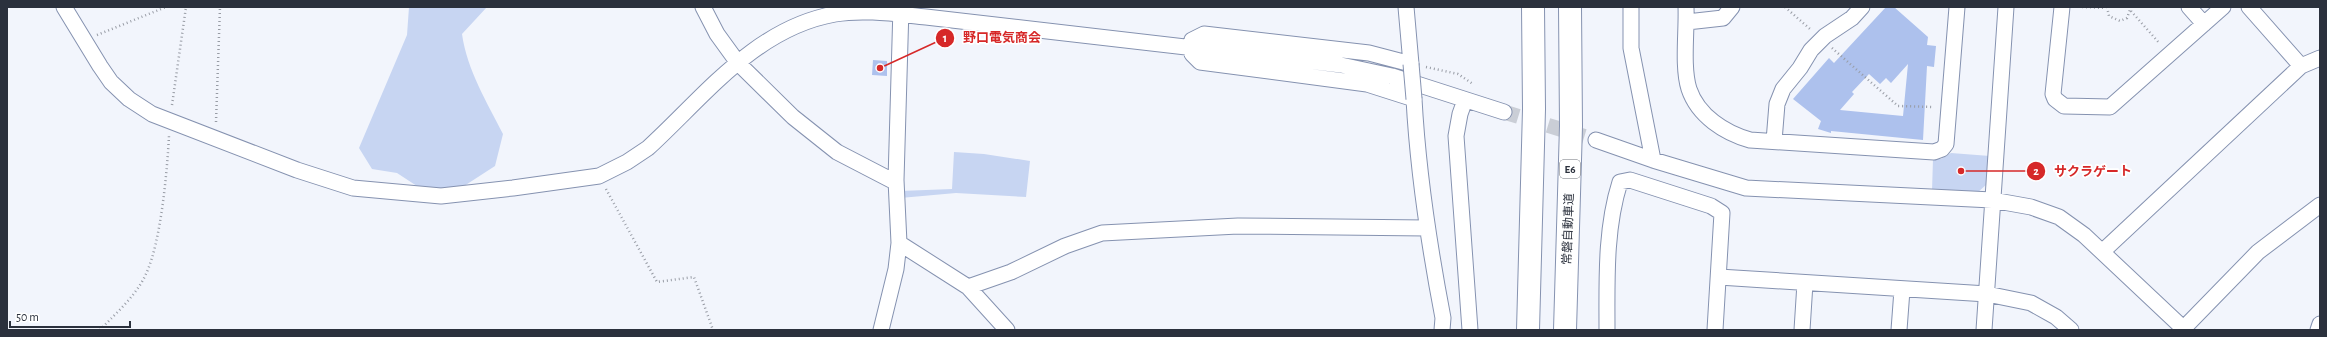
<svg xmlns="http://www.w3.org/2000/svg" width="2327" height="337" font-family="'Alegreya Sans','Noto Sans JP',sans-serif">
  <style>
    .green { fill: #c7d5f2 }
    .building { fill: #adc1ed; fill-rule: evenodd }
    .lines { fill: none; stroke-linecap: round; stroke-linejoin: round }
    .street-tunnel { stroke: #caced6; stroke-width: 15; stroke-dasharray: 15 8; stroke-linecap: butt }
    .street-casing { stroke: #8592b0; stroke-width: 17 }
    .highway-casing { stroke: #8592b0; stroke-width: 24 }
    .path { stroke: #989ca5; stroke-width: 2.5; stroke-dasharray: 1 3; stroke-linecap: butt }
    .street { stroke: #fff; stroke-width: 15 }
    .highway { stroke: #fff; stroke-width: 22 }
    .street-bridge-casing { stroke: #8592b0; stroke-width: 17; stroke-linecap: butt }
    .street-bridge { stroke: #fff; stroke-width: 15 }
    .labels { text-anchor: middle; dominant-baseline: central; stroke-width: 3.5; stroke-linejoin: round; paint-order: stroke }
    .shield { fill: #fff; stroke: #6b6f77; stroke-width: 1 }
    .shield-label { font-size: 11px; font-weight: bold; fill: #2b313d }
    .street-label { font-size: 12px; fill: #2b313d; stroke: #fff }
    .leader { fill: none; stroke: #d62828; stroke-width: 1.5 }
    .callout-dot { fill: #d62828; stroke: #fff; stroke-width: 1.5 }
    .mark-label { font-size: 12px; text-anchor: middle; font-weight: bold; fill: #fff }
    .callout-label { font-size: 13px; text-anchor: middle; font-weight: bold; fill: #d62828; stroke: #fff; stroke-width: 3.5; stroke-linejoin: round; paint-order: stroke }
  </style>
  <rect width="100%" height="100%" fill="#f2f5fc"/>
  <path class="green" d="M409 7H487L462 34C467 70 487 102 503 134L495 166 461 188 426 192 397 173 372 169 359 148 407 35Z
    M954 152 984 154 1030 161 1026 197 956 193 900 198V191L952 189Z
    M1951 153 1990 156 1987 184 1977 193 1932 191 1933 159H1941Z"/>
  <path class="building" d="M1886 7H1894L1928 37 1927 45 1936 46 1934 67 1927 66 1923 140 1831 131V133L1818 129 1821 121 1793 99 1829 58 1834 63ZM1908 64 1903 116 1840 110 1854 94 1852 92 1869 74 1880 84 1886 78 1891 83Z
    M873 60 887 61V76L872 75Z"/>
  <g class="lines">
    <path class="street-tunnel" d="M1504 112 1596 140"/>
    <g class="street-casing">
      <path id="street" d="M64 7 100 66 111 82 129 99 152 114 297 170 353 188 441 196 513 188 599 176 627 162 648 148C704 97 755 28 835 14 864 9 896 14 926 17L1341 65 1392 76 1504 112
        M703 7 717 34 738 63 793 117 837 152 891 180H896
        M1406 7 1411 64 1369 53 1204 34 1192 40V54L1200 62 1367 84 1414 99C1418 173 1429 245 1443 318L1442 330
        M1631 7V48L1653 160
        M1686 7C1687 31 1682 67 1689 89 1698 116 1725 133 1750 140L1934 152 1942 149 1946 144 1957 7
        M2062 7 2053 94 2055 99 2064 106 2110 107 2223 7
        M2189 7 2204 24
        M2249 7 2301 66
        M1687 22 1723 18 1732 7
        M1465 100 1460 114 1456 136 1470 330
        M1596 140 1653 160 1746 188 1992 200 2031 207 2059 217 2084 235 2185 330
        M1774 141 1777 104 1783 89 1800 68 1811 50 1825 36 1852 18 1862 7
        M899 243 968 287 1007 330
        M2102 252 2301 66 2320 58
        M1719 277 1987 294 2031 303 2056 317 2071 330
        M968 287 1011 272 1065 246 1102 233 1238 226 1426 228
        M881 330 896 269 899 243 896 180 901 7
        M1607 330C1607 281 1605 229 1620 182L1630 180 1711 206 1722 213 1715 330
        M1802 330 1805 283
        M1899 330 1902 290
        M1984 330 2006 7
        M2182 330 2258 252 2320 205
        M2318 330 2320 324"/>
    </g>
    <g class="highway-casing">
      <path id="highway" d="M1528 330 1534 109 1533 7
        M1565 330 1571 126 1570 7"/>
    </g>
    <path class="path" d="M1785 7 1810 29
      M2082 7 2106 8
      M2107 7 2109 16 2120 21 2127 18 2131 7
      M2131 11 2160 44
      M97 35 166 7
      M1832 48 1898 106 1934 107
      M1426 67 1458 74 1473 84
      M172 105 186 7
      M216 122 220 7
      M606 189 657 282 694 277 713 330
      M100 330C116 313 136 296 146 274 161 242 167 172 169 136"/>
    <use href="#street" class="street"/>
    <use href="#highway" class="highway"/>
    <g class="street-bridge-casing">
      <path id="street-bridge" d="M1411 64 1414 99"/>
    </g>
    <use href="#street-bridge" class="street-bridge"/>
  </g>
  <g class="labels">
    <rect class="shield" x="1560" y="160" width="20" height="18" rx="3"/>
    <g class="shield-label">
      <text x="1570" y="169">E6</text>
    </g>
    <g class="street-label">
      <text transform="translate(1568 229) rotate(-88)">常磐自動車道</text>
    </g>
  </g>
  <path class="leader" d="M880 68L945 38M1961 171L2036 171"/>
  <g class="callout-dot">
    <circle cx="880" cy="68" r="4"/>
    <circle cx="1961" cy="171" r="4"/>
    <circle cx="945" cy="38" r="10"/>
    <circle cx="2036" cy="171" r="10"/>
  </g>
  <g class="mark-label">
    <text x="945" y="42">1</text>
    <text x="2036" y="175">2</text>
  </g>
  <g class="callout-label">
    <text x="1002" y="42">野口電気商会</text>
    <text x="2093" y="176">サクラゲート</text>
  </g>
  <rect width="2327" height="337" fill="none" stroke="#2b313d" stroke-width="16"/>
  <path d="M10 321v6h120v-6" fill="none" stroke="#2b313d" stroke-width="2"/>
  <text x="16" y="321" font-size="12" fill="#2b313d" stroke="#ffffff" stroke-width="3" paint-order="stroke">50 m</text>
</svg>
